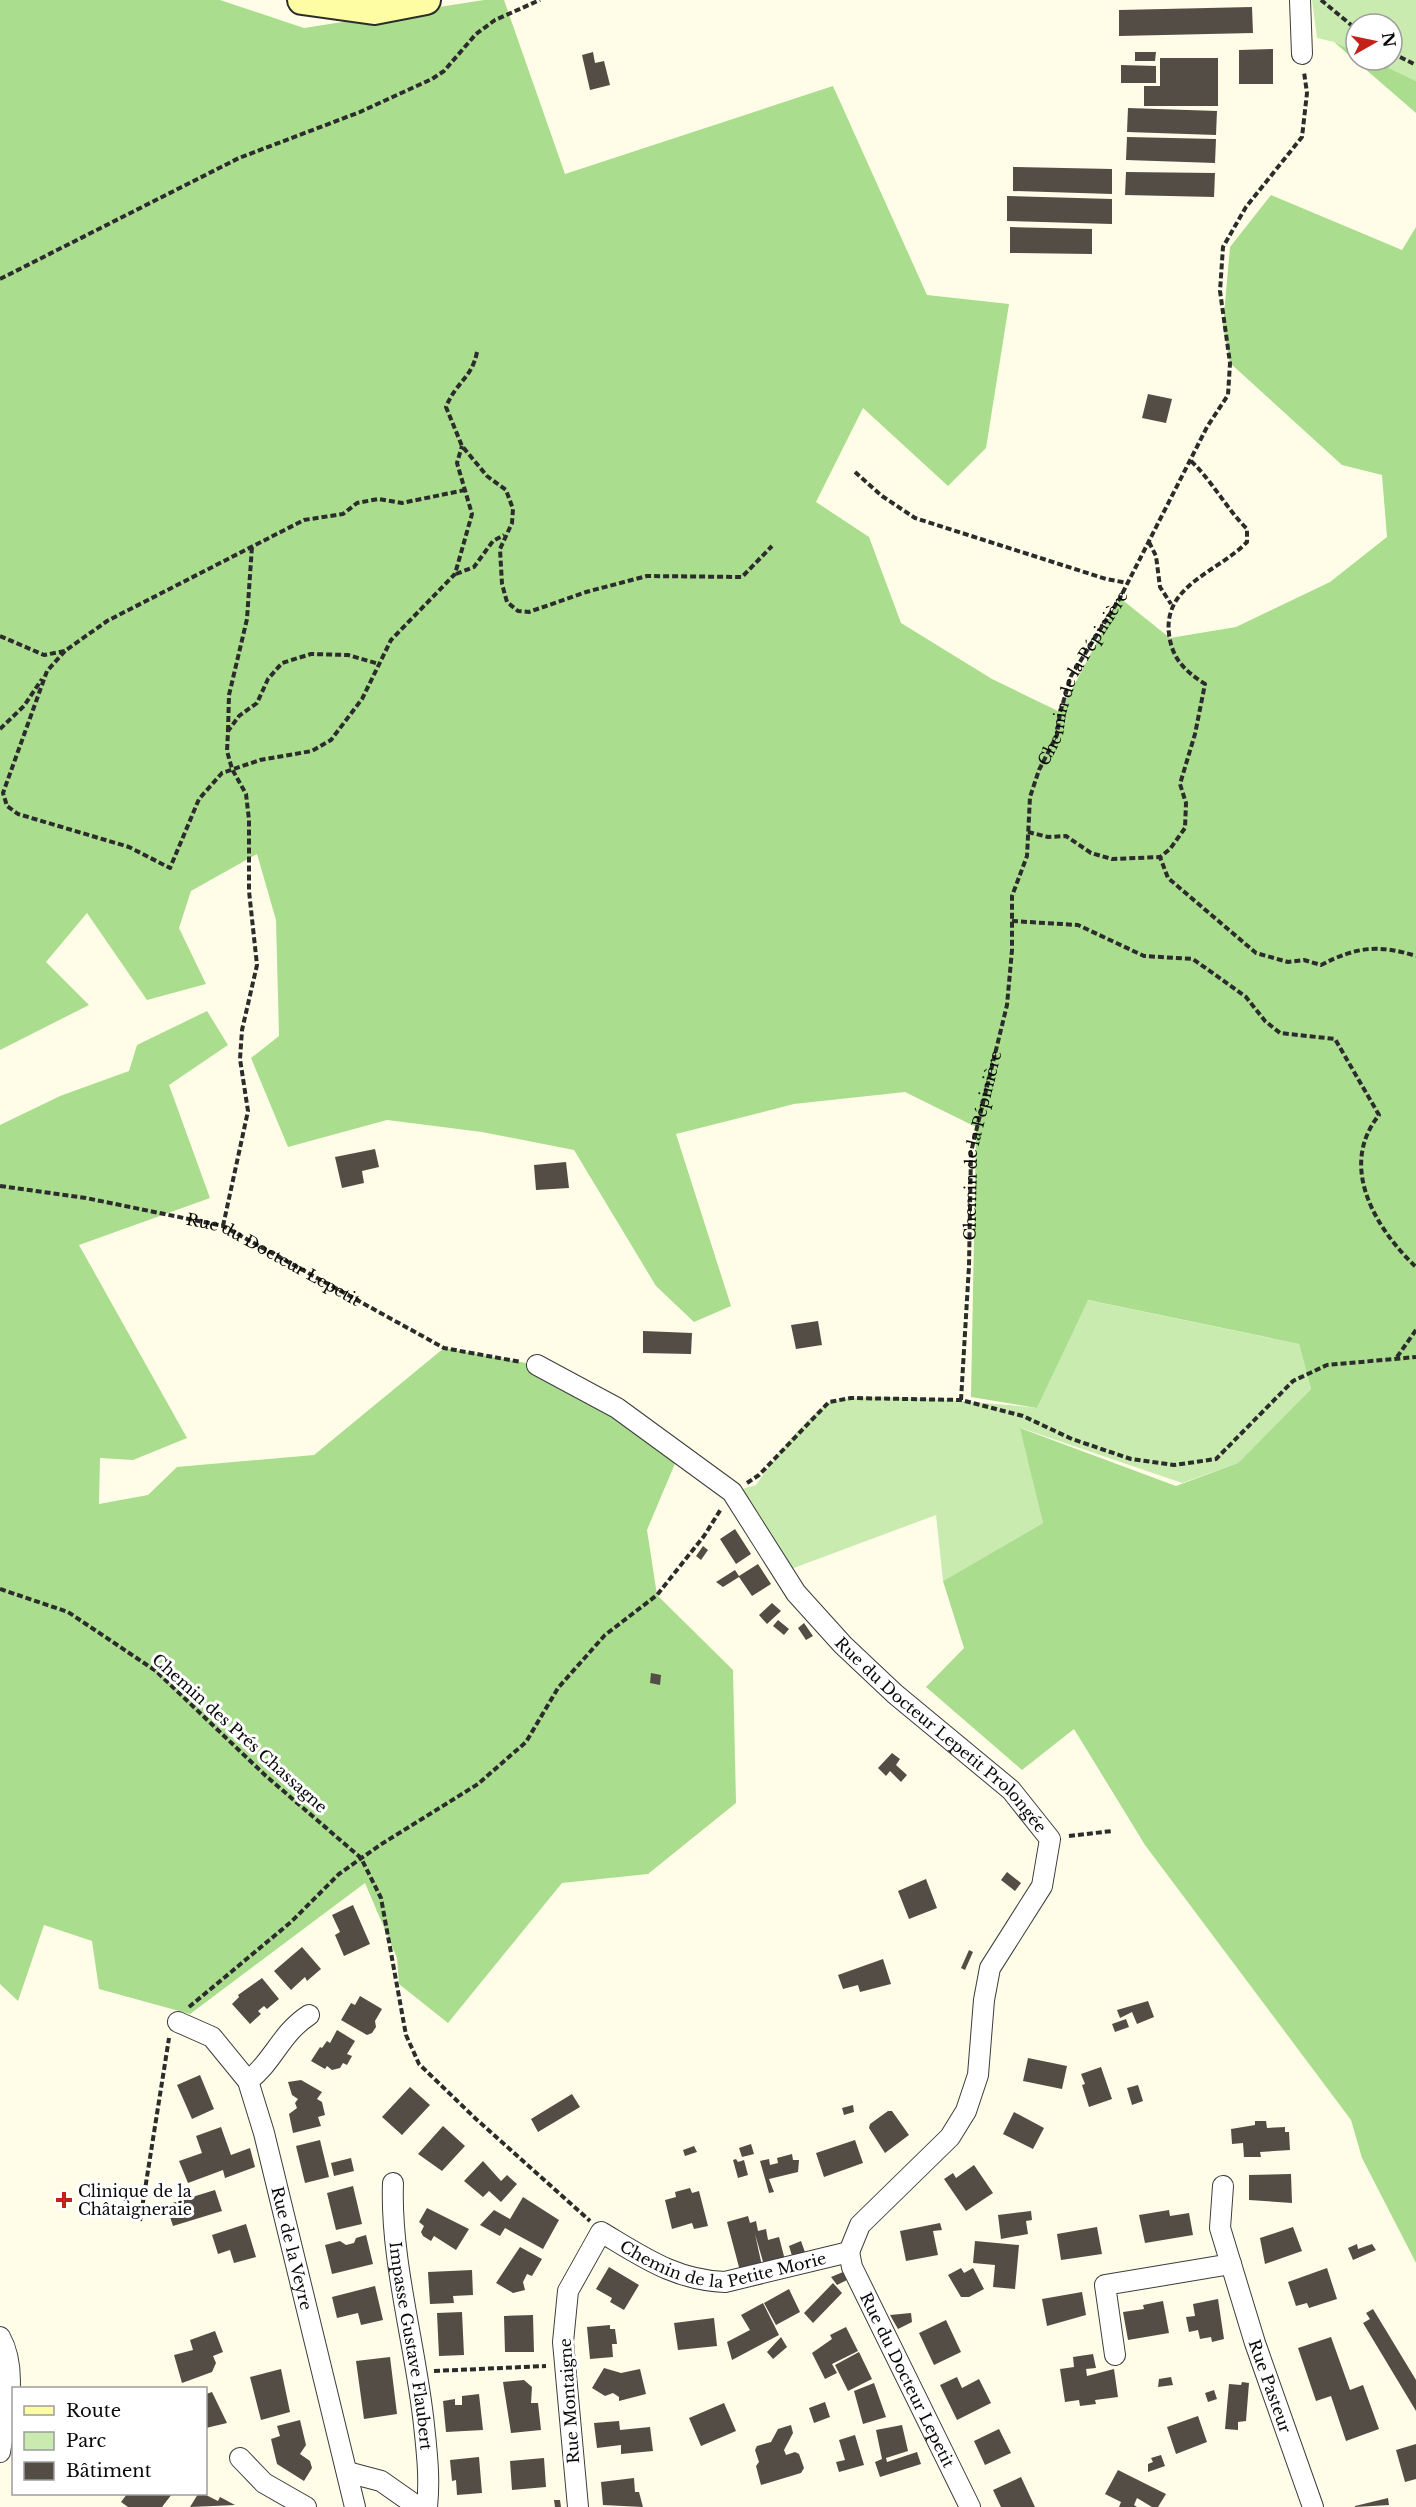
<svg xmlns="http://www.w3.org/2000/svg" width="1416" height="2507" font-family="'Libre Baskerville',serif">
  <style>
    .green { fill: #c9ebb0 }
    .forest { fill: #aadd8e }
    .building { fill: #544d46 }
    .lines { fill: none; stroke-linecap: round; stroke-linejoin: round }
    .minor-casing { stroke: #3d3d3d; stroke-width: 22 }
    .secondary-casing { stroke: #2c2c2c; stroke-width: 32 }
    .path { stroke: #2c2c2c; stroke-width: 4; stroke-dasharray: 6 3; stroke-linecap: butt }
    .minor { stroke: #fff; stroke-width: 20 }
    .secondary { stroke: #fffda3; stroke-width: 28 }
    .poi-dot { fill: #c2221b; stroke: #fff; stroke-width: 2 }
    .labels { text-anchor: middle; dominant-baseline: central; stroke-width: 6; stroke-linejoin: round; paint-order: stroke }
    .street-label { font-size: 16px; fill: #0a0a0a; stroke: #fff }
    .poi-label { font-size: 16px; fill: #0a0a0a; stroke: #fff; text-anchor: start }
  </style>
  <rect width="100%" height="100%" fill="#fffde8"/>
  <path class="green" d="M1312 0H1416V81L1372 60H1392V24H1356V52L1334 42 1317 38Z
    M1087 1300 1299 1344 1311 1389 1238 1463 1182 1483 1021 1428 1043 1523 943 1581 936 1515 783 1572 732 1492 756 1485C773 1460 803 1420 828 1403 849 1389 1004 1404 1037 1408Z"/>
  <path class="forest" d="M0 0H220L304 28 484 0H504L565 174 833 86 927 295 1009 304 986 448 948 486 863 408 816 502 869 537 901 623 992 679 1060 712 1120 598 1170 638 1236 627 1330 582 1387 537 1382 475 1342 465 1230 363 1223 326 1230 247 1271 195 1402 250 1416 227V2263L1362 2158 1351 2120 1145 1845 1074 1729 1022 1770 926 1687 964 1648 943 1581 1043 1523 1020 1428 1176 1486 1238 1463 1311 1389 1299 1344 1088 1300 1037 1408 971 1397 976 1127 905 1092 794 1104 676 1134 731 1306 694 1322 656 1286 574 1150 482 1132 387 1120 288 1147 251 1058 279 1036 276 920 257 854 191 891 179 928 206 984 147 1000 87 913 46 962 89 1005 0 1050Z
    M1334 42 1356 52V60H1372L1416 81V113Z
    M207 1011 228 1045 169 1085 210 1198 79 1245 187 1438 133 1460 100 1458 99 1504 148 1495 177 1467 314 1455 444 1348 537 1365 679 1454 647 1530 657 1595 733 1670 736 1803 648 1874 562 1883 448 2023 399 1984 397 1958 365 1883 190 2014 99 1989 92 1941 44 1925 18 2001 0 1984V1125L60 1096 129 1071 137 1045Z"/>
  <path class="building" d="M1252 7 1253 33 1119 36V10Z
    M1273 49V84H1239V50Z
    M593 52 595 63 604 61 610 85 590 90 582 55Z
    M1135 52H1156L1155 61H1135Z
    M1160 58H1218V106H1144V86H1160Z
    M1121 65 1156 66V83H1121Z
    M1128 108 1217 111 1216 135 1127 132Z
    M1127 137 1216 139 1215 163 1126 160Z
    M1013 167 1112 169V194L1013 191Z
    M1126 172 1215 173 1214 197 1125 195Z
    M1007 196 1112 199V224L1007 221Z
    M1010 227 1092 229V254L1010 253Z
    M1148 394 1172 399 1166 423 1142 418Z
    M375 1149 379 1167 362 1171 364 1183 342 1188 335 1157Z
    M566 1162 569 1188 536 1190 534 1165Z
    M818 1321 822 1345 796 1349 791 1325Z
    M643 1331 692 1333 691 1354 643 1353Z
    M735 1529 751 1554 736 1564 720 1539Z
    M703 1546 708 1550 701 1560 696 1556Z
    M758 1564 771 1584 752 1596 739 1577 723 1587 716 1582 735 1570 739 1576Z
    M772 1603 781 1611 767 1624 759 1615Z
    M778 1620 789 1629 784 1635 773 1626Z
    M804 1623 813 1636 806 1640 798 1628Z
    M651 1673 661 1675 660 1685 650 1683Z
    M892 1753 900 1759 896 1765 907 1775 901 1782 890 1771 886 1776 878 1768Z
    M1007 1872 1021 1883 1015 1891 1001 1880Z
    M926 1879 937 1908 909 1919 898 1891Z
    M353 1905 370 1944 344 1956 335 1935 340 1932 332 1915Z
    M302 1947 321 1969 307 1981 305 1977 291 1990 274 1971Z
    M969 1950 973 1952 965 1970 961 1968Z
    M883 1959 891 1984 860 1992 858 1985 843 1989 838 1975Z
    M262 1978 279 1999 267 2009 264 2006 258 2011 261 2014 250 2024 232 2004 239 1997 238 1995Z
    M360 1996 382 2009 375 2021 376 2027 372 2033 367 2035 341 2020 351 2003 355 2005Z
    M1148 2001 1154 2017 1137 2024 1132 2012 1120 2018 1117 2010Z
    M1126 2019 1129 2027 1115 2032 1112 2024Z
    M337 2030 355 2041 347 2054 352 2056 347 2065 343 2063 340 2068 332 2070 327 2066 325 2069 311 2061 320 2047 322 2048 327 2041 330 2043Z
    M1028 2058 1067 2066 1062 2089 1023 2081Z
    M1101 2067 1112 2099 1089 2107 1082 2085 1085 2084 1081 2074Z
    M200 2075 214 2109 192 2119 177 2085Z
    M301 2080 322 2092 317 2099 322 2102 325 2115 318 2117 321 2126 293 2133 289 2114 297 2108 295 2103 298 2099 292 2095 288 2082Z
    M1138 2085 1143 2101 1132 2105 1127 2088Z
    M410 2087 430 2105 402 2135 382 2117Z
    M572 2094 580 2107 538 2132 531 2119Z
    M853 2105 854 2112 844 2115 842 2108Z
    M888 2111H892L909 2135 885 2153 869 2128 870 2124Z
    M1014 2112 1044 2128 1033 2149 1003 2134Z
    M1255 2121H1266L1267 2128 1285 2127V2132H1289L1290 2150 1260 2152 1261 2157H1244L1243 2143 1232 2144 1231 2129 1255 2125Z
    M443 2126 465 2146 442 2171 418 2154Z
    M221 2127 231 2155 250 2148 255 2167 225 2178 223 2170 188 2183 179 2161 202 2153 196 2136Z
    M320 2140 329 2177 305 2183 296 2146Z
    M855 2140 863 2163 824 2177 816 2153Z
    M751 2144 754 2154 742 2157 739 2148Z
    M694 2146 697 2152 685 2156 683 2150Z
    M792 2154 793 2160H799L798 2172 769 2179 774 2192 769 2193 760 2161 769 2159 770 2165 778 2163 777 2158Z
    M351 2158 354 2171 334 2176 331 2163Z
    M736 2159 738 2162 744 2160 748 2175 738 2178 733 2160Z
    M483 2161 501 2181 507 2175 517 2184 501 2202 489 2191 483 2197 464 2181Z
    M974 2165 993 2193 966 2211 944 2179 953 2173 956 2178Z
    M1291 2174 1292 2203 1249 2200V2175Z
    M353 2186 362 2224 336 2230 327 2193Z
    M690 2188 692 2193 699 2191 708 2226 694 2229 692 2223 672 2229 665 2200 676 2197 675 2192Z
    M215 2190 222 2211 173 2226 166 2205Z
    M523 2197 559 2220 543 2249 505 2228 500 2236 480 2225 494 2210 510 2219Z
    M427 2208 469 2229 456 2250 434 2236 431 2241 423 2236 421 2232 424 2226 419 2222Z
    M1169 2210 1170 2216 1189 2213 1193 2235 1145 2243 1139 2215Z
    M1031 2211 1032 2220 1026 2221 1028 2234 1001 2239 998 2215Z
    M748 2216 750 2223 756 2221 758 2231 766 2229 768 2240 779 2237 785 2260 764 2265 755 2234 762 2266 740 2271 727 2222Z
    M940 2223 942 2230 933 2231 938 2255 906 2261 900 2231Z
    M246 2224 256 2257 234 2263 230 2250 218 2254 212 2235Z
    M1097 2227 1102 2254 1061 2260 1057 2234Z
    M1293 2227 1302 2251 1265 2264 1260 2238Z
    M366 2235 373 2264 332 2274 325 2245 340 2241 346 2245 354 2243 356 2238Z
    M801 2241 806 2255 793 2259 789 2246Z
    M975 2241 1019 2245 1015 2289 993 2287 995 2265 973 2263Z
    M1357 2244 1358 2249 1372 2244 1376 2250 1353 2260 1348 2248Z
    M520 2247 542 2259 532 2276 527 2274 523 2282 525 2290 513 2293 496 2283Z
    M609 2267 639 2285 624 2310 610 2302 612 2298 596 2289Z
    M961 2268 964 2273 973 2268 984 2289 969 2297H961L948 2275Z
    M1327 2268 1337 2299 1309 2308 1307 2303 1296 2306 1288 2282Z
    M472 2270 473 2295 453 2296 454 2303 430 2304 428 2272Z
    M843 2272 847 2280 837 2285 831 2277Z
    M833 2283 842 2293 813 2323 804 2313Z
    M375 2286 383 2320 361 2325 358 2313 337 2318 332 2297Z
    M789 2289 800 2312 776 2325 764 2303Z
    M1082 2292 1086 2315 1047 2326 1042 2299Z
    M1218 2299 1224 2339 1212 2342 1211 2337 1200 2339 1198 2330 1189 2332 1186 2317 1195 2316 1193 2304Z
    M1163 2301 1169 2333 1128 2340 1123 2312 1144 2309 1143 2305Z
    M763 2303 779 2335 732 2360 727 2342 750 2330 741 2315Z
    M1373 2309 1416 2380V2411L1363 2323 1370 2319 1366 2313Z
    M462 2312 464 2355 439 2356 437 2313Z
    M911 2313 912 2322 898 2329 890 2315Z
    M533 2315 534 2352H505L504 2316Z
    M714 2318 717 2346 678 2350 674 2323Z
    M946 2320 961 2352 934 2365 919 2333Z
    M610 2325V2329H615L617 2344H612L613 2357 590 2359 587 2327Z
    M846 2327 858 2351 832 2364 837 2373 825 2379 812 2353 832 2339 830 2335Z
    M215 2331 223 2352 213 2356 216 2363 212 2372 182 2383 174 2355 193 2350 190 2340Z
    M781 2337 787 2347 773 2359 767 2352Z
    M1331 2337 1350 2390 1363 2385 1379 2429 1346 2441 1331 2396 1316 2401 1298 2348Z
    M859 2352 872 2379 848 2391 835 2365Z
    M1093 2354 1096 2368 1086 2369 1087 2376 1114 2369 1118 2397 1095 2400 1096 2404 1080 2406 1079 2400 1065 2402 1060 2369 1074 2367 1073 2357Z
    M390 2357 397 2414 364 2419 356 2361Z
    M604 2368 621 2373 640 2369 646 2394 619 2401V2397L613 2393 605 2396 592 2388Z
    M281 2369 290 2412 261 2420 250 2377Z
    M957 2377 962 2388 979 2379 991 2403 957 2420 940 2385Z
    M1171 2377 1173 2385 1158 2387 1159 2379Z
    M524 2380 532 2387 531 2403H538L541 2430 511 2433 503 2382Z
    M1242 2382 1249 2383 1246 2421 1238 2422V2430L1225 2429 1229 2384 1241 2385Z
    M874 2383 886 2417 863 2424 854 2391Z
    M1214 2390 1217 2399 1208 2402 1205 2393Z
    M212 2392 227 2423 206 2428V2394Z
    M479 2394 483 2430 446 2432 443 2401 455 2399V2405H462V2396Z
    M825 2402 830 2417 814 2423 809 2408Z
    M724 2403 736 2431 701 2446 689 2418Z
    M1198 2416 1207 2442 1176 2454 1167 2427Z
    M300 2420 306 2445 300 2454 310 2461 312 2468 304 2481 277 2464 271 2439 280 2436 277 2426Z
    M619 2421 620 2430 650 2427 653 2451 621 2454V2445L597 2448 594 2423Z
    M791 2425 793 2433 784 2450 786 2455 795 2452 799 2454 804 2468 801 2473 761 2485 756 2466 759 2462 755 2450 757 2446 771 2442 778 2429Z
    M902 2425 908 2451 886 2458 887 2462 917 2452 921 2464 880 2477 875 2462 882 2459 876 2430Z
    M999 2429 1011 2453 985 2465 974 2441Z
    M855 2435 864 2465 839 2472 836 2462 845 2460 839 2440Z
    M1416 2444V2479L1405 2482 1396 2450Z
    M1161 2455 1165 2466 1148 2472V2464L1153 2462 1151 2458Z
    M479 2457 482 2493 457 2495 456 2480 452 2481 450 2460Z
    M544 2458 546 2487 512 2490 510 2461Z
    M1118 2470 1166 2494 1158 2507H1152L1137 2498 1134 2505 1137 2507H1119L1121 2502 1105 2494Z
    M1021 2477 1035 2507H1001L993 2490Z
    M634 2478 635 2492H639L643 2507 603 2505 601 2482Z
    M127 2494H172L162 2507H128L121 2502Z
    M198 2494H204L218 2501 220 2497 235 2505 190 2507Z
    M1388 2498 1389 2505 1355 2507V2506Z
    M554 2500H560L561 2507H555Z"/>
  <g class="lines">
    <g class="minor-casing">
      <g id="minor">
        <path d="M1300 0 1302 54"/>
        <path id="s3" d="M537 1365 617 1408 732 1492 796 1593 843 1645 895 1694 1011 1790 1050 1839 1042 1886 990 1968 984 2000 978 2075 966 2111 950 2137 860 2225 849 2252"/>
        <path id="s4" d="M178 2022 212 2037 248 2081 264 2133 355 2507"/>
        <path d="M248 2081C274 2061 280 2034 309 2015"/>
        <path id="s5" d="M393 2183C390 2260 416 2347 424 2425 427 2453 430 2479 427 2507"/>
        <path id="s6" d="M1223 2186 1220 2228 1255 2343 1313 2507"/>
        <path id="s7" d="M849 2252 852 2267 970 2507"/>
        <path d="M0 2337C19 2371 6 2416 0 2452"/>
        <path d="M1115 2355 1105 2285 1231 2264"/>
        <path d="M240 2458 264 2483 306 2507"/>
        <path d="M347 2472 381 2481 418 2507"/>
        <path id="s8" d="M578 2507 563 2342 568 2291 601 2232C643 2257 675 2280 725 2282L849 2252"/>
      </g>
    </g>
    <g class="secondary-casing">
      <path id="secondary" d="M302 0 374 10 426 0"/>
    </g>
    <g class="path">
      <path d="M1321 0 1356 29"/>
      <path d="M1392 53 1416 65"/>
      <path d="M0 279 239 158 360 112 432 79 444 71 476 34 495 20 540 0"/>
      <path d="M477 352C472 378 456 382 446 407L462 446 487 476 506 490 513 509 512 523 500 549 502 584 507 602 518 611 529 612 586 592 647 576 742 577 772 546"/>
      <path d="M1191 461C1213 482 1226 508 1247 529V542C1218 572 1163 585 1169 634 1172 659 1185 671 1205 684L1195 734 1180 784 1186 803 1185 828 1170 849 1160 857 1168 878 1256 953 1288 962 1304 960 1321 965C1356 947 1378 944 1416 956"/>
      <path d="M855 472 882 496 915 518 1106 579 1128 583"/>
      <path d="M1149 542 1156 556 1160 587 1171 604"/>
      <path d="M456 574 474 567 493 541 504 535"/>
      <path d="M0 636 44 655 65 651 107 621 304 520 343 514 357 503 378 499 402 503 465 490"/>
      <path d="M65 651 47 671 3 793 7 806 18 814 129 847 170 868 199 799 222 773 260 760 312 751 331 740 362 699 391 640 455 574 472 514 457 463 462 446"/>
      <path d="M0 729 24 706 42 679"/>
      <path d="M228 731 229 695 247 619 252 546"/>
      <path d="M1028 832 1048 837 1066 836 1091 853 1112 859 1160 857"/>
      <path d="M1012 921 1078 925 1144 956 1193 959 1246 997 1265 1021 1280 1033 1335 1039 1379 1115C1338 1166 1375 1228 1416 1267"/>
      <path id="s1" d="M0 1186 86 1198 223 1226 444 1348 521 1362"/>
      <path d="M223 1226 248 1111 240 1059 242 1030 257 965 249 891V820L246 794 232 769 227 751 228 731 239 716 257 703 268 679 282 663 311 654 348 655 379 664"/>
      <path d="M1397 1357 1416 1330"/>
      <path id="s2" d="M961 1400 969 1266 971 1152 1007 1005 1012 950V896L1027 856 1030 797 1039 770 1057 735 1060 713 1071 676 1120 598 1207 427 1228 395 1230 363 1220 291 1223 247 1246 207 1302 137 1307 93 1304 72"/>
      <path d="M747 1483 759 1475 829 1402 851 1398 961 1400 1023 1416 1072 1439 1131 1459 1174 1465 1216 1459 1293 1381 1327 1365 1416 1357"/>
      <path d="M0 1589 68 1612 156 1671 266 1776 361 1858 381 1898 406 2035 419 2064 476 2119 590 2221"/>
      <path d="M1069 1836 1112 1831"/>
      <path d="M189 2007 291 1922 339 1874 380 1845 478 1784 526 1742 558 1688 605 1635 657 1595 704 1536 721 1509"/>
      <path d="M140 2221 169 2038"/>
      <path d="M434 2371 546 2366"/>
    </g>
    <use href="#minor" class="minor"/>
    <use href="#secondary" class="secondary"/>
  </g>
  <path class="poi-dot" d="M61 2191h6v6h6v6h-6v6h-6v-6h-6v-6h6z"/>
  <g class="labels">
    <g class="street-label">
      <text stroke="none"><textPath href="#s2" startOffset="742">Chemin de la Pépinière</textPath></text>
      <text stroke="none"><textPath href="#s2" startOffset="256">Chemin de la Pépinière</textPath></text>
      <text stroke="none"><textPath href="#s1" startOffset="286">Rue du Docteur Lepetit</textPath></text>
      <text transform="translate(240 1733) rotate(42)">Chemin des Prés Chassagne</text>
      <text stroke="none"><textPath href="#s3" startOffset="556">Rue du Docteur Lepetit Prolongée</textPath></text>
      <text stroke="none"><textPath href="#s4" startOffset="267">Rue de la Veyre</textPath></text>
      <text stroke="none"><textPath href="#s8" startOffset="416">Chemin de la Petite Morie</textPath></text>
      <text stroke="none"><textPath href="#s5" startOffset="164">Impasse Gustave Flaubert</textPath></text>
      <text stroke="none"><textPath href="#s7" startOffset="141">Rue du Docteur Lepetit</textPath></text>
      <text stroke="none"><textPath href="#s6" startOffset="208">Rue Pasteur</textPath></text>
      <text transform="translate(569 2401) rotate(-94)">Rue Montaigne</text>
    </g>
    <g class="poi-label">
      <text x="78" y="2191">Clinique de la<tspan x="78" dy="18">Châtaigneraie</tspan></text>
    </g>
  </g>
  <rect x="12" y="2387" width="195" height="108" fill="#ffffff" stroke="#9d9d9d" stroke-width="1.5"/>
  <rect x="24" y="2406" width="30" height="9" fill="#fffda3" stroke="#9d9d9d" stroke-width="1.5"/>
  <text x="66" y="2417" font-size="18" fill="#0a0a0a">Route</text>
  <rect x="24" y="2432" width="30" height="18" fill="#c9ebb0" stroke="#9d9d9d" stroke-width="1.5"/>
  <text x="66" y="2447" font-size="18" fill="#0a0a0a">Parc</text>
  <rect x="24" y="2462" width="30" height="18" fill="#544d46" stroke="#9d9d9d" stroke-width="1.5"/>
  <text x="66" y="2477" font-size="18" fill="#0a0a0a">Bâtiment</text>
  <g transform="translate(1374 42) rotate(81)"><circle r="28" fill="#ffffff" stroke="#9d9d9d" stroke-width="1.5"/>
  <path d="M0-4.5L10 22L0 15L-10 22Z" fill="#c2221b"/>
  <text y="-9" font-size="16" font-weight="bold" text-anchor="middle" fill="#0a0a0a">N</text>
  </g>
</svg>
